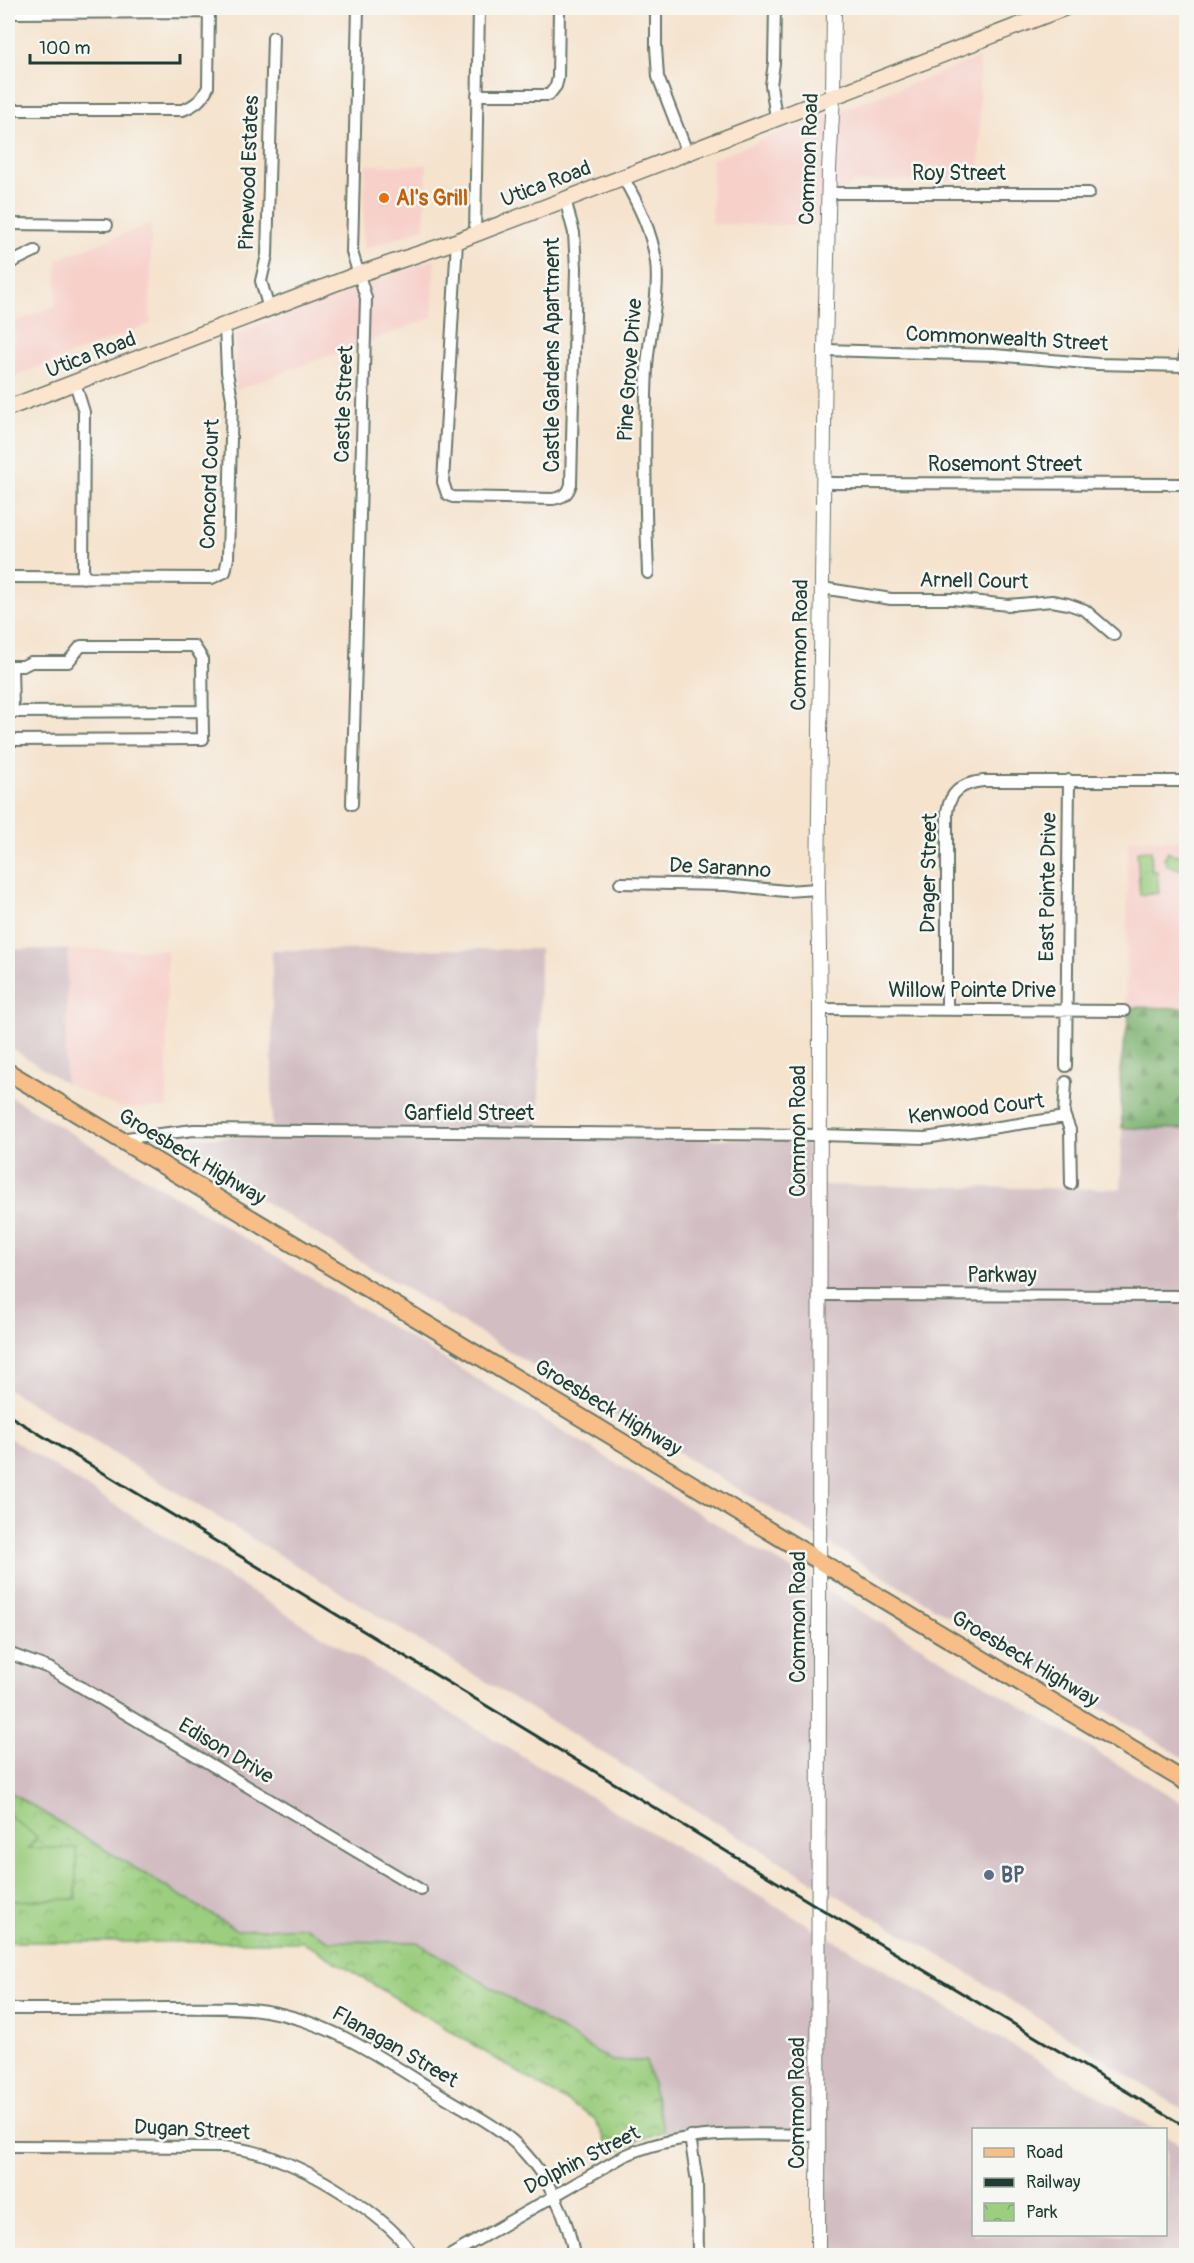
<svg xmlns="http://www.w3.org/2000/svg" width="1194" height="2263" font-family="Pangolin,sans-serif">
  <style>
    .built { fill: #f7d0ca }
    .industrial { fill: #d2bec2 }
    .forest { fill: url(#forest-firs); stroke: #4e7751; stroke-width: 1.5 }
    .park { fill: url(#park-crowns); stroke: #5d865a; stroke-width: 1.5 }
    .pitch { fill: #9bce7f; stroke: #5d865a; stroke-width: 1.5 }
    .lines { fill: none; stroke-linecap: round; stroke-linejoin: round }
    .minor-casing { stroke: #6a776a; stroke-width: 14 }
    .tertiary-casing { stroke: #6a776a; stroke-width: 16 }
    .secondary-casing { stroke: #6a776a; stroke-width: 18 }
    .primary-casing { stroke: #6a776a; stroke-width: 20 }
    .minor { stroke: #fff; stroke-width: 10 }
    .tertiary { stroke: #fff; stroke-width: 14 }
    .secondary { stroke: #fce5cf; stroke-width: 15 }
    .primary { stroke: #f7be88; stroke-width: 16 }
    .rail { stroke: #1f3d34; stroke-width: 3 }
    .food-dot { fill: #e8710a; stroke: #f6f6f2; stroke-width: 2 }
    .service-dot { fill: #5c6f8a; stroke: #f6f6f2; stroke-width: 2 }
    .labels { text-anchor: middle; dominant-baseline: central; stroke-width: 5; stroke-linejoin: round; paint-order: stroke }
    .street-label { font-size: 21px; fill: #1f3d34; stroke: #f6f6f2 }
    .food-label { font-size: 21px; font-weight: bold; fill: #c56008; stroke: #f6f6f2; text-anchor: start }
    .service-label { font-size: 21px; font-weight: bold; fill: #4e5e75; stroke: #f6f6f2; text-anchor: start }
  </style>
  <defs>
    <pattern id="forest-firs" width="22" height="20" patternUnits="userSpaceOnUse" patternTransform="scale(1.5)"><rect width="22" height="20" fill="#7cb16e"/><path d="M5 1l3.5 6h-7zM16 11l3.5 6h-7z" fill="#65915b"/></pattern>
    <pattern id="park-crowns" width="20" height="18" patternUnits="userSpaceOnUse" patternTransform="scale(1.5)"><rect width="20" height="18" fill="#9bce7f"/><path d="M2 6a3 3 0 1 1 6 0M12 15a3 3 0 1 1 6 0" fill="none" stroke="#7ea869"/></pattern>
  </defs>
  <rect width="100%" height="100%" fill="#f6f6f2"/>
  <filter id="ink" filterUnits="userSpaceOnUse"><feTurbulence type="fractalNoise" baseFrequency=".0167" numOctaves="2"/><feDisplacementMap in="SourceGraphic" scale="12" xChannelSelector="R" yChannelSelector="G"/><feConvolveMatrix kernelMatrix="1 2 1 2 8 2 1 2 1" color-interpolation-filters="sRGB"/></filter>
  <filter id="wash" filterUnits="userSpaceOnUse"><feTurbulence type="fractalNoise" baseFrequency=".008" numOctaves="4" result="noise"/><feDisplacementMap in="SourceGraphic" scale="24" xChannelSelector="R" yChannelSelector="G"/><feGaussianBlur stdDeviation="1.35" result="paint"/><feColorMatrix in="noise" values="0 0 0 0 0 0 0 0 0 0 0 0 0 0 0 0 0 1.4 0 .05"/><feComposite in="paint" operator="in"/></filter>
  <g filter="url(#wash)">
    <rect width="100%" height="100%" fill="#f5e3cd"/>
    <path class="built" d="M979 58 980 179 854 182 806 225 712 224V159Z
      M365 165H427L424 228 363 250Z
      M151 224 150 324 13 377 14 323 56 305 57 259Z
      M435 259 432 318 236 390 235 334Z
      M1128 840H1186V1008L1126 1007Z
      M68 950H167V1108H119L65 1083Z"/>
    <path class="industrial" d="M8 949 68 950 65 1083 8 1046Z
      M540 949 539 1137 802 1140 808 1148V1185L1121 1189 1122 1128 1186 1129V1759L370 1267 185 1153 186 1144 192 1138 272 1136V950Z
      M8 1095 779 1562 1186 1805V2112L947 1960 789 1867 8 1389Z
      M8 1437 296 1620 557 1777 1154 2129 974 2130V2234H1166V2136L1186 2149V2255H825L824 2130 705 2129 664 2135 646 2062H612L417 1942 329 1941 306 1927 237 1930 8 1791Z"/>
    <path class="forest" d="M1126 1007 1186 1008V1129L1122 1128 1120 1070 1129 1016Z"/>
    <path class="park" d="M1151 850 1152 871H1157L1159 893 1140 895 1137 851Z
      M1168 852 1186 858V868L1182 870 1167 865 1164 858Z
      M8 1791 237 1930 306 1927 329 1941 417 1942 612 2061H646L664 2131 635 2141 612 2153 594 2118 303 1942H8Z"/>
    <path class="pitch" d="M8 1815 37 1837 28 1848H76V1899L8 1901Z"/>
  </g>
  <g filter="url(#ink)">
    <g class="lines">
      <g class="minor-casing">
        <path id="minor" d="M656 8V47L658 77 687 152
          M775 8 774 63 771 85 776 118
          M8 13 209 12
          M477 95H549L556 86 558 78 559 8
          M8 110H183C195 105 202 100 208 87L209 8
          M623 177C638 204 652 231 656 262 660 296 649 332 647 367 644 436 645 504 648 573
          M828 193H1089
          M8 224 107 225
          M475 234 479 8
          M457 241 443 482 447 494 453 497 553 499C563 497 568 495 571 484L576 268 574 233 565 199
          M8 264 35 251
          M269 309 261 281 267 255 273 37
          M825 350 995 355 1097 364 1186 366
          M1184 366 1186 336
          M75 383 84 412 83 578
          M823 483 1186 484
          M8 577 212 578 225 572 228 558 232 399 227 372 225 326
          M822 588 891 599H953L1008 605 1052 601 1068 604 1085 610 1114 635
          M8 666H23L31 662H68L81 646H194L202 658 203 739 8 740
          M8 712H13L12 666
          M13 712 203 711
          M352 804 366 298 352 252 358 8
          M620 883 726 885 786 891 818 889
          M820 1009 1124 1011
          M947 1010V812C950 791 963 783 983 781H1186
          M1066 1066 1069 780
          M1066 1082 1064 1114 1070 1130 1071 1184
          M118 1139 194 1130 820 1135 925 1138 1065 1117
          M818 1295 1186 1296
          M8 1653 49 1668 421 1890
          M8 2009C60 2009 113 2009 166 2008 199 2008 233 2006 266 2011 333 2022 388 2063 445 2097 471 2113 502 2128 523 2151 549 2179 569 2218 574 2256
          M690 2136 697 2182 698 2256
          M8 2146 225 2147C244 2149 262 2153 279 2160 319 2175 392 2219 413 2256
          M449 2256 624 2156C685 2128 752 2135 817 2135"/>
      </g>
      <g class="tertiary-casing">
        <path id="tertiary" d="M818 2256 820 1009 818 889 825 350 829 169 833 96 834 8"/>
      </g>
      <g class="secondary-casing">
        <path id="secondary" d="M8 408 359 274 457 241 1064 8"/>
      </g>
      <g class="primary-casing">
        <path id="primary" d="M8 1072 1186 1782"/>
      </g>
      <use href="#minor" class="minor"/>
      <use href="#tertiary" class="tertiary"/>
      <use href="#secondary" class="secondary"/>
      <use href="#primary" class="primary"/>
      <path class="rail" d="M8 1415 818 1907 1186 2127"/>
    </g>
  </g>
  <circle class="food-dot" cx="384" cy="198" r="6"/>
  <circle class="service-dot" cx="989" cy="1875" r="6"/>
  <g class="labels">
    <g class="street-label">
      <text transform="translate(809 159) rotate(-88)">Common Road</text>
      <text transform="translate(249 173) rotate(-88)">Pinewood Estates</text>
      <text x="959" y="173">Roy Street</text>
      <text transform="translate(546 184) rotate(-21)">Utica Road</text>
      <text transform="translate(1007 339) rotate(3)">Commonwealth Street</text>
      <text transform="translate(91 355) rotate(-21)">Utica Road</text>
      <text transform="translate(552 355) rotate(-90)">Castle Gardens Apartment</text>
      <text transform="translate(630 370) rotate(-86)">Pine Grove Drive</text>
      <text transform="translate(344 404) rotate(-88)">Castle Street</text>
      <text x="1005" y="464">Rosemont Street</text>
      <text transform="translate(210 484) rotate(-88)">Concord Court</text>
      <text transform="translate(974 581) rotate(1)">Arnell Court</text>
      <text transform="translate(800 645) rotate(-89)">Common Road</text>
      <text transform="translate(720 868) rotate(3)">De Saranno</text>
      <text transform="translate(929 873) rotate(-89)">Drager Street</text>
      <text transform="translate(1048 887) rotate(-89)">East Pointe Drive</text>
      <text x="972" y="990">Willow Pointe Drive</text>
      <text transform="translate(976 1109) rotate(-7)">Kenwood Court</text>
      <text x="469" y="1113">Garfield Street</text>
      <text transform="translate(798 1131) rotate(-90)">Common Road</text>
      <text transform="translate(192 1157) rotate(31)">Groesbeck Highway</text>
      <text x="1002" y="1275">Parkway</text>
      <text transform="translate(608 1408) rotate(31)">Groesbeck Highway</text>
      <text transform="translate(798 1617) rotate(-90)">Common Road</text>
      <text transform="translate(1025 1659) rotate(31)">Groesbeck Highway</text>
      <text transform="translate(226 1751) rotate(31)">Edison Drive</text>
      <text transform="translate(395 2047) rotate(30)">Flanagan Street</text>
      <text transform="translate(797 2103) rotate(-90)">Common Road</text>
      <text transform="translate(192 2130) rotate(3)">Dugan Street</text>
      <text transform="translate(582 2160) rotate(-27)">Dolphin Street</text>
    </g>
    <g class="food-label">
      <text x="396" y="198">Al's Grill</text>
    </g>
    <g class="service-label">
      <text x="1001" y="1875">BP</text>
    </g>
  </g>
  <rect width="1194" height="2263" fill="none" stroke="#f6f6f2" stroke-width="30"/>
  <rect x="972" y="2128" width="195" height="108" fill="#f6f6f2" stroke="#a0aca6" stroke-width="1.5"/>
  <rect x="984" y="2148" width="30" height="9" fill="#f7be88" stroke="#a0aca6" stroke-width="1.5"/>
  <text x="1026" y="2158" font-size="18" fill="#1f3d34">Road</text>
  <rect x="984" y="2178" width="30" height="9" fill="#1f3d34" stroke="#a0aca6" stroke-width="1.5"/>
  <text x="1026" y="2188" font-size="18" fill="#1f3d34">Railway</text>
  <rect x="984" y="2203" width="30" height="18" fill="url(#park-crowns)" stroke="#a0aca6" stroke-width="1.5"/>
  <text x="1026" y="2218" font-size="18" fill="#1f3d34">Park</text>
  <path d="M30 54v9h150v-9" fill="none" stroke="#1f3d34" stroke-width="3"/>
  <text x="39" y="54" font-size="18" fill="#1f3d34" stroke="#f6f6f2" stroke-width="4.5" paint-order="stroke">100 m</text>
</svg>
